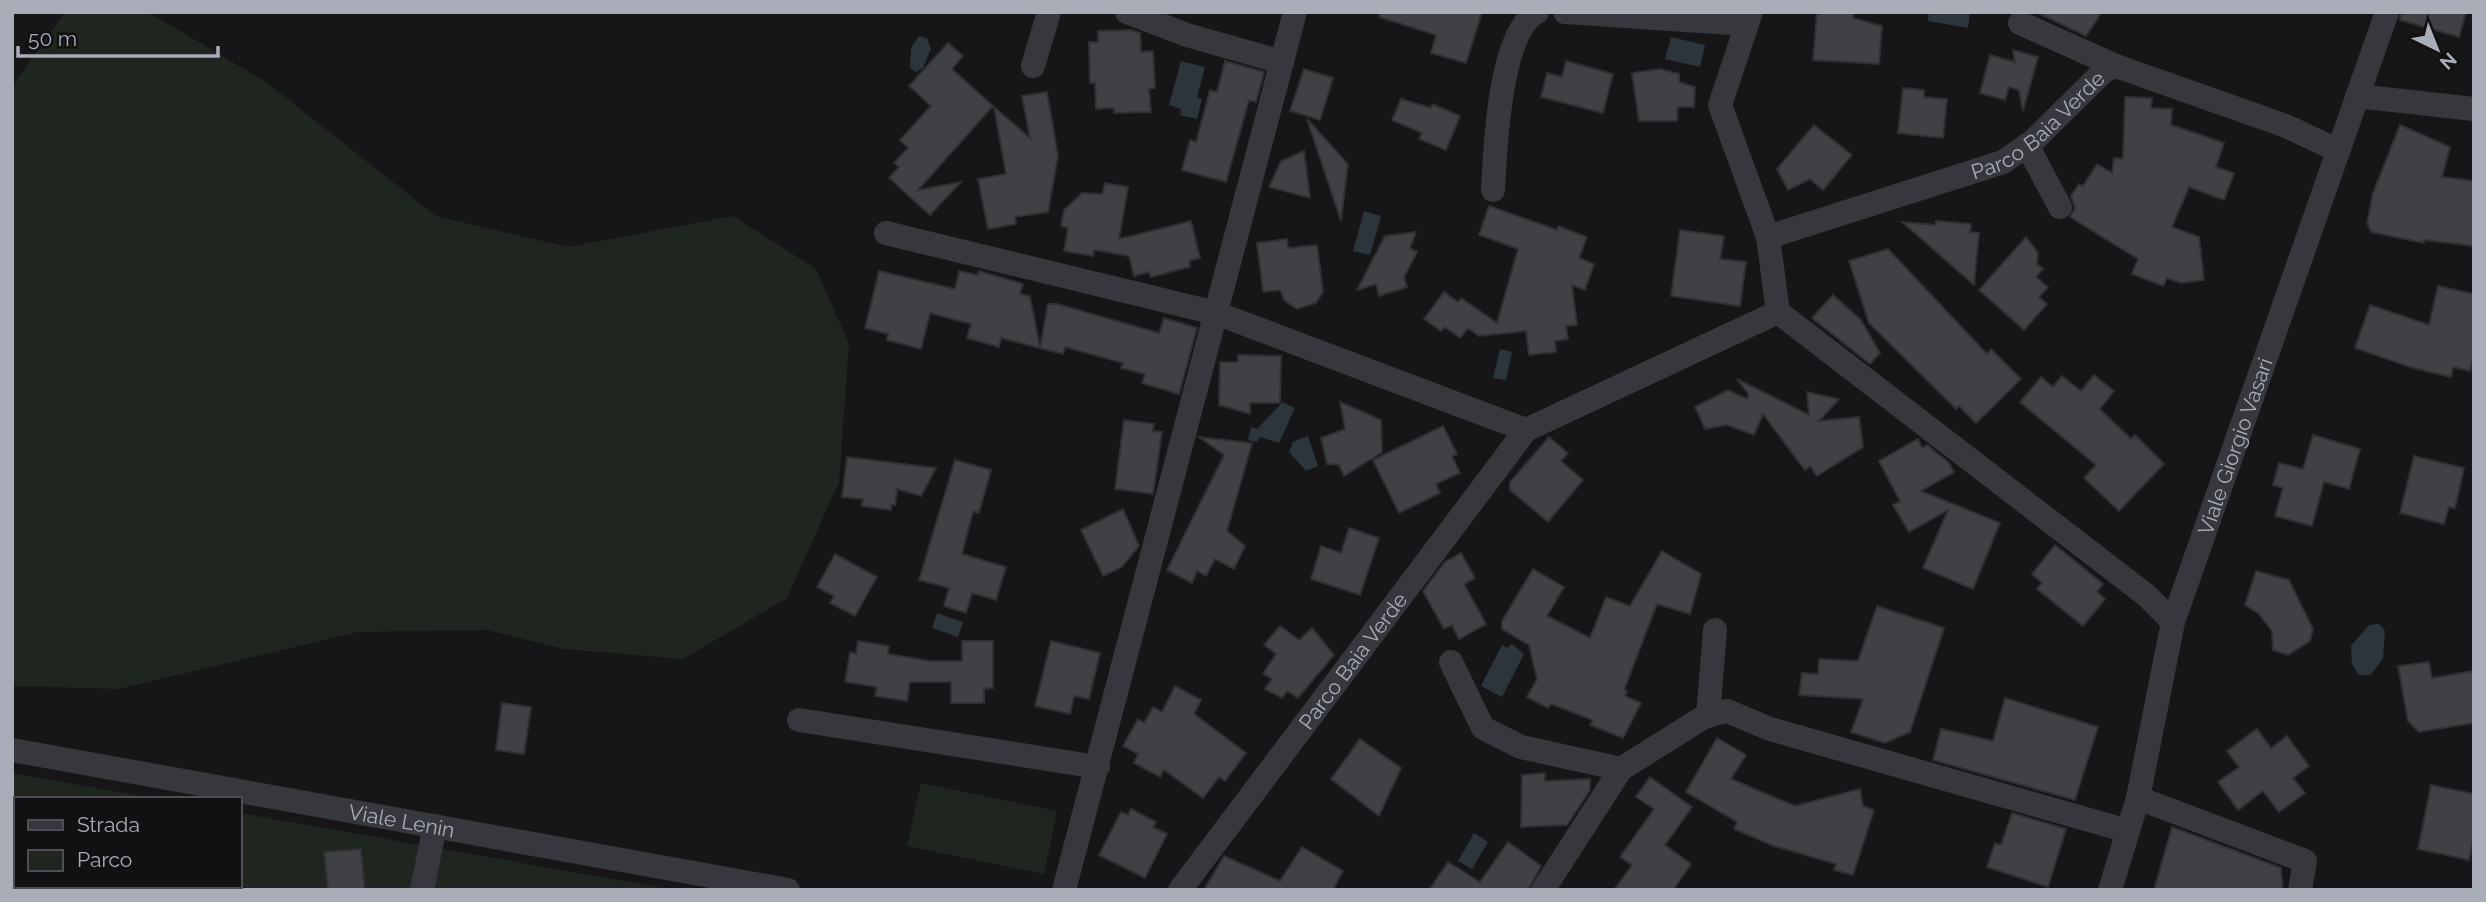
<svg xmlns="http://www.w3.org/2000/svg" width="2486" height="902" font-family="Raleway,sans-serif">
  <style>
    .green { fill: #1e261f }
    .water { fill: #2c353c }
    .building { fill: #404145; stroke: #303034; stroke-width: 2 }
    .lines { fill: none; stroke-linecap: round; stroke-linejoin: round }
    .minor { stroke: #37383d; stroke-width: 24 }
    .labels { text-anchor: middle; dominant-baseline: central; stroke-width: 6; stroke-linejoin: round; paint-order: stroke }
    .street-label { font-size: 21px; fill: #a8adb8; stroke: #111113 }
  </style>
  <rect width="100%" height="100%" fill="#161618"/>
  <path class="green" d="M65 12H148L266 82 436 216 568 247 733 216 816 269 849 344 839 482 787 598 683 659 564 649 487 630 358 632 119 689 12 686V86Z
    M12 773 158 799H16V886H240V813L675 890H12Z
    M921 783 1057 811 1044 874 907 846Z"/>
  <path class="water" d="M1929 12H1970L1968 28 1928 21Z
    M919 36 927 38 931 49 923 68 915 72 910 68 911 48Z
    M1671 37 1705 45 1700 67 1665 59Z
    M1181 61 1205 67 1197 97 1202 99 1197 119 1180 115 1181 109 1169 105Z
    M1364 211 1381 216 1370 255 1353 251Z
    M1500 349 1512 352 1506 380 1493 378Z
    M1283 402 1295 408 1279 443 1260 437 1257 442 1248 440 1251 427 1257 429Z
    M1308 436 1318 466 1306 471 1289 452 1293 442Z
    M937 613 963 622 958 637 932 628Z
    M2379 624 2385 631 2383 658 2371 675H2359L2352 664 2351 646 2369 625Z
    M1512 644 1524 654 1502 697 1481 686 1502 645 1507 648Z
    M1474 833 1488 842 1472 869 1458 861Z"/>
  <path class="building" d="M1380 12H1482L1466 63 1431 53 1436 35 1379 17Z
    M1817 12H1854L1853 18 1882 26 1879 64 1813 60Z
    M2036 12H2102L2086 36Z
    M2401 12H2466L2459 37 2400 20Z
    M1131 30 1140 33 1141 52 1153 51 1155 88 1149 89 1151 112 1114 113V108L1096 109 1095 83H1090L1089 42H1098V31Z
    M948 43 963 56 952 69 993 106 918 190 961 182 930 215 889 178 899 167 894 163 908 148 900 140 931 106 909 86Z
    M2013 50 2038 57 2023 111 2019 90 2009 87 2005 100 1980 93 1990 55 2015 62Z
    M1225 61 1264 72 1256 102 1249 100 1226 182 1182 170 1190 140 1196 142 1210 90 1217 92Z
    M1566 61 1613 74 1603 113 1541 97 1547 73 1562 77Z
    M1304 69 1333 78 1320 120 1290 111Z
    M1660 69 1679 74V82L1695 87 1694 107H1678L1677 121H1639L1632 73Z
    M1903 88 1924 90V97L1947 99 1943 138 1898 133Z
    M1047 92 1058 156 1048 212 1015 217 1016 224 988 229 978 179 1006 174 994 107 1030 138 1022 96Z
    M2125 97 2152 98 2151 108 2172 109 2171 125 2224 143 2216 167 2234 173 2224 200 2189 187 2172 227 2199 237 2204 280 2181 283 2167 278 2163 286 2132 274 2138 259 2070 217 2075 208 2071 196 2079 184 2083 186 2097 164 2112 173 2114 158 2123 159Z
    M1401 99 1431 108 1432 104 1460 116 1446 150 1419 139 1422 133 1392 120Z
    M1307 119 1348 164 1341 221Z
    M1814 125 1852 155 1823 190 1810 179 1788 190 1777 169Z
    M2400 125 2450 147 2442 177 2474 181V246L2424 240V243L2371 232 2367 223 2373 193Z
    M1304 151 1310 198 1269 187 1281 161Z
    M1105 183 1128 187 1119 239 1191 221 1200 258 1189 261 1190 267 1151 277 1149 272 1134 276 1129 256 1094 250 1093 256 1064 251 1068 228 1061 226 1064 210 1082 193 1102 194Z
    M1489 206 1557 230 1558 226 1587 237 1579 258 1594 264 1585 290 1572 285 1577 325 1566 326 1568 339 1555 341 1556 352 1529 355 1526 331 1479 336 1468 328 1460 338 1445 327 1441 331 1424 319 1444 292 1458 302 1461 298 1497 323 1518 249 1479 235Z
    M1936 221 1971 224 1970 232 1979 233 1974 285 1902 222 1936 225Z
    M1680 230 1724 236 1720 259 1746 262 1740 306 1671 296Z
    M1416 232 1410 248 1417 252 1404 277 1407 287 1379 296 1376 284 1357 290 1385 236Z
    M2026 237 2038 253 2037 264 2043 269 2036 277 2048 287 2039 297 2047 304 2024 330 1979 290Z
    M1287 239 1288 248 1317 245 1323 292 1316 303 1297 309 1285 301 1280 290 1263 292 1257 243Z
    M1888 249 1987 354 1991 349 2021 379 1976 423 1959 406 1956 409 1869 323 1849 261Z
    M879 271 955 289 959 271 978 275 979 271 1023 284 1020 294 1030 296 1040 348 1001 338 999 347 967 338 971 324 930 313 921 349 887 340 888 334 865 328Z
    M2438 286 2474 294V353L2470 371 2453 367 2451 377 2413 368 2355 348 2370 305 2429 325Z
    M1833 295 1861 320 1880 353 1870 364 1812 318Z
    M1048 304H1057L1159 333 1164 318 1197 328 1179 394 1142 383 1145 374 1121 368 1123 363 1065 347 1063 354 1040 348Z
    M1238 355 1281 356 1280 403H1250V414L1219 405 1220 362H1238Z
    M2094 375 2114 391 2100 409 2131 439 2135 435 2164 464 2119 511 2084 478 2096 465 2020 402 2041 377 2053 387 2062 376 2081 391Z
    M1737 379 1809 415 1807 392 1839 399 1819 421 1859 417 1863 447 1817 476 1810 466 1805 470 1763 414 1754 435 1727 425 1705 429 1695 407 1728 390 1747 399 1749 395Z
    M1340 402 1381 420 1382 452 1344 476 1339 465 1327 464 1321 438 1345 429Z
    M1124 420 1154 424 1153 431 1162 432 1153 494 1115 489Z
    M1443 426 1457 454 1452 456 1460 473 1436 484 1440 493 1399 513 1373 460Z
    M2313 435 2360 449 2349 489 2324 482 2312 526 2275 516 2283 488 2273 485 2279 463 2303 469Z
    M1199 437 1252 443 1227 531 1245 546 1234 569 1215 559 1206 576 1197 571 1192 583 1167 570 1224 455Z
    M1549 437 1568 453 1561 461 1583 480 1548 522 1510 490V482Z
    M1918 439 1922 448 1927 445 1949 463 1954 472 1921 491 2000 523 1973 589 1923 568 1948 510 1909 532 1893 505 1900 501 1879 461Z
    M2414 456 2464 468 2455 508 2449 507 2444 524 2400 513Z
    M847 457 936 468 921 496 897 489 895 505H891V510L862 506 863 499 842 497Z
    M955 460 991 470 979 513 973 511 962 554 1006 567 996 600 972 593 966 613 944 606 949 588 919 580Z
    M1123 509 1139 546 1122 567 1103 576 1081 530Z
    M1349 528 1379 538 1360 595 1311 579 1321 546 1341 553Z
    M2055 545 2103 584 2097 592 2105 599 2083 626 2037 589 2042 583 2032 574Z
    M1662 551 1701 574 1690 614 1657 604 1624 690 1627 691 1625 696 1641 703 1623 738 1590 725 1593 720 1551 704 1548 708 1527 697 1537 679 1529 645 1502 629V621L1533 569 1564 587 1547 616 1590 638 1606 597 1630 606Z
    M1461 553 1475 578 1464 584 1486 624 1459 639 1452 625 1444 629 1423 591 1445 562Z
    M835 554 877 577 855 616 830 603 834 596 817 587Z
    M2256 571 2289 580 2313 629 2310 641 2288 655 2273 650 2272 631 2258 613 2245 605Z
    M1877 606 1944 628 1910 732 1885 743 1851 732 1863 699 1799 695 1802 673 1818 674 1819 659 1858 661Z
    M1280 626 1299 640 1312 628 1334 655 1298 698 1287 691 1282 698 1265 689 1272 679 1263 674 1276 654 1264 645Z
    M858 641 889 646 888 654 930 661H962V641H993V688L984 689V703H951V682H910L907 701 875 696 877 687 845 682 850 652 856 654Z
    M1051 641 1100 653 1089 699 1074 696 1070 714 1035 706Z
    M2429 662 2432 678 2474 671V723L2419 732 2408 721 2398 666Z
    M1175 686 1201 700 1194 714 1246 753 1225 781 1219 777 1203 798 1164 770 1160 777 1134 763 1138 754 1123 746 1138 719 1144 723 1153 707 1162 712Z
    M2005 698 2098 727 2075 800 1933 760 1941 729 1993 741Z
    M502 703 531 707 524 754 496 750Z
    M2257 729 2271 748 2287 736 2309 766 2293 778 2305 793 2279 812 2263 791 2238 810 2218 782 2239 767 2227 751Z
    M1717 738 1746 755 1731 779 1795 806 1860 789 1863 806 1874 810 1853 875 1834 870 1836 864 1774 846 1734 829 1737 822 1686 792Z
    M1360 739 1401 768 1379 816 1331 779Z
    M1545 773V781L1590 779V790L1567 825 1521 827 1522 775Z
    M1650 777 1692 807 1665 845 1691 864 1673 890H1614L1632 865 1620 857 1654 809 1636 797Z
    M2431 785 2474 794V836L2469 860 2418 849Z
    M1131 809 1156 822 1153 827 1167 834 1145 878 1099 855 1121 812 1128 815Z
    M2012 813 2066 829 2048 887 1987 867 1995 843 2001 845Z
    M2172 827 2281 868 2283 890H2154Z
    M1508 842 1541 866 1528 890H1429L1448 862 1480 882Z
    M1302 847 1343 871 1333 890H1204L1224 856 1280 881Z
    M361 849 365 890H328L324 852Z"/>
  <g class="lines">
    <g class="minor">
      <path d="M1127 12 1187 35 1282 62"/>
      <path d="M1565 12 1746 24"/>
      <path d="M2020 23 2116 66"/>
      <path d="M1033 66 1049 12"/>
      <path d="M2357 96 2474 109"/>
      <path d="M2027 145 2060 207"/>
      <path d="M1493 190C1495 150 1499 33 1537 12"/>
      <path d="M886 233 1216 313 1526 430"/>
      <path id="s1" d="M1768 237 2003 162 2033 141 2104 71 2116 66 2286 126 2337 150"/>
      <path d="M1778 312 2146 595 2173 622"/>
      <path d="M1451 662 1483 728 1521 747 1621 769"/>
      <path d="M1708 716 1715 630"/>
      <path d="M799 720 1098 767"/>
      <path id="s2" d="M12 750 788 890"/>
      <path d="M2138 798 2305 861 2300 890"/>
      <path d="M422 890 435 826"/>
      <path d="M1064 890 1295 12"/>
      <path id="s3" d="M1180 890 1526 430 1778 312 1768 237 1720 105 1751 12"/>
      <path d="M1543 890 1621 769 1704 717 1727 711 1770 729 2128 831"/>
      <path id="s4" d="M2110 890 2138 798 2173 622 2387 12"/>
    </g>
  </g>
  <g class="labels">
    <g class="street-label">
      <text stroke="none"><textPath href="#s1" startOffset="296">Parco Baia Verde</textPath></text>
      <text stroke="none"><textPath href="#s4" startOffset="462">Viale Giorgio Vasari</textPath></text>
      <text stroke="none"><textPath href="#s3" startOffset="287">Parco Baia Verde</textPath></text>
      <text stroke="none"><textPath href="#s2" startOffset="396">Viale Lenin</textPath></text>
    </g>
  </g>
  <rect width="2486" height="902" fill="none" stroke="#a8adb8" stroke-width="28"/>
  <rect x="14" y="797" width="228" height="91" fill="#111113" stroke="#4d4f55" stroke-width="2"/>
  <rect x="28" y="820" width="35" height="10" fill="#37383d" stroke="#4d4f55" stroke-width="2"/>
  <text x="77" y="832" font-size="21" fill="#a8adb8">Strada</text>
  <rect x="28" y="850" width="35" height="21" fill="#1e261f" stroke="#4d4f55" stroke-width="2"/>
  <text x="77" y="867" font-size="21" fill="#a8adb8">Parco</text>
  <g transform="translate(2437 49) rotate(137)" stroke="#111113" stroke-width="5" paint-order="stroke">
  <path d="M0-5L12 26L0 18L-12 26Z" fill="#a8adb8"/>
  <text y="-10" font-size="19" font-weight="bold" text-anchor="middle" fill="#a8adb8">N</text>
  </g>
  <path d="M18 46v10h200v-10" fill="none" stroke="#a8adb8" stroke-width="3.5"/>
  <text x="28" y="46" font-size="21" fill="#a8adb8" stroke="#111113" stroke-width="5" paint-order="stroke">50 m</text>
</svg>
